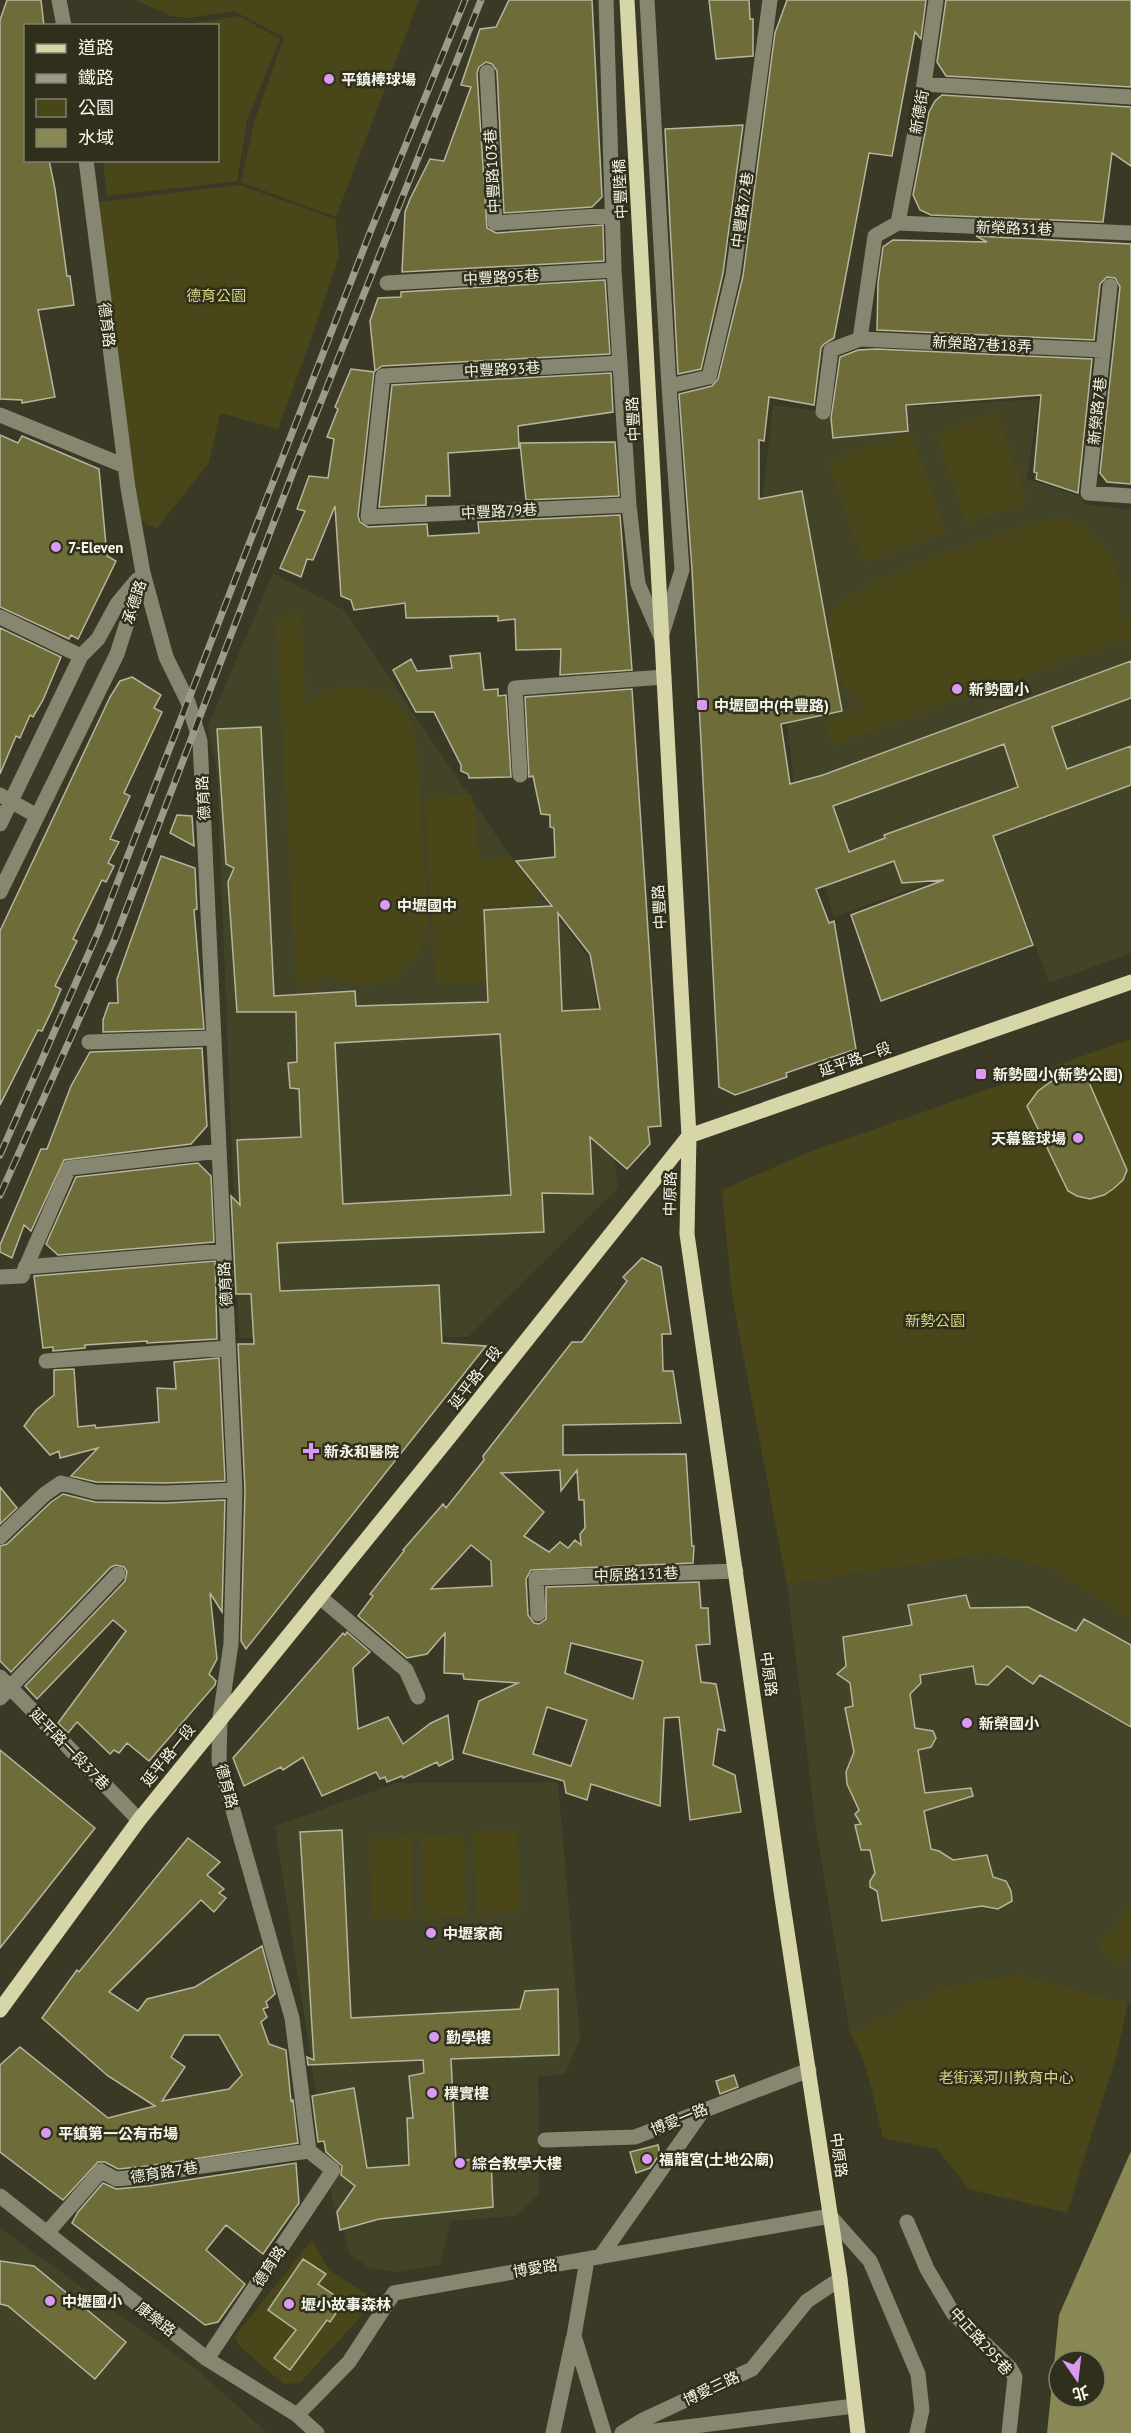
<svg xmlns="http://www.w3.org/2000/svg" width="1131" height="2433" font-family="'PT Sans','Noto Sans TC',sans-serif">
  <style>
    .built { fill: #434328 }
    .green { fill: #494719 }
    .water { fill: #8a8855; fill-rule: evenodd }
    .building { fill: #6e6c39; stroke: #b6b69f; stroke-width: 1.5; fill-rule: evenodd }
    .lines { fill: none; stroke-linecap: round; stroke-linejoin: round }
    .minor { stroke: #878771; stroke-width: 15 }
    .major { stroke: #d7d6a8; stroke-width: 15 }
    .rail-casing { stroke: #9b9b8c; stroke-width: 7 }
    .rail { stroke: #2f2f1c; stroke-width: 4.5; stroke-dasharray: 14; stroke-linecap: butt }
    .poi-dot { fill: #dc99f4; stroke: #2f2f1c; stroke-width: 2 }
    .labels { text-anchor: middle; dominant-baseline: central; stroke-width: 5; stroke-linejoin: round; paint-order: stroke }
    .poi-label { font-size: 15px; font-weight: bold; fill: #f6f6ea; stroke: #2f2f1c; text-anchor: start }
    .street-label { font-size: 15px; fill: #f6f6ea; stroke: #2f2f1c }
    .park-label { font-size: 15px; fill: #d6d484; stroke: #2f2f1c }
  </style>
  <rect width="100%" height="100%" fill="#393925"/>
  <path class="built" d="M1039 399 1027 479 1080 496 1085 504 1131 510V953L1049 983 1002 856 834 917 794 784 772 594 759 532 773 405 823 412Z
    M273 573 344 610 506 850 591 961 618 1188 468 1337 239 1338 217 773 208 726Z
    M990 1553 1049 1568 1131 1619V2001L1128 2003 1019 1974 946 1986 850 2034 816 1828 787 1584Z
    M558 1782 580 2039 565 2074 538 2077 539 2194 516 2216 451 2221 440 2265 400 2272 371 2269 349 2254 344 2233 333 2204 275 1826 396 1783Z
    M0 2228 201 2373 267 2433H0Z"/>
  <path class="green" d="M136 0H419L336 217 241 182 255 120 284 37 234 11 188 18 171 16Z
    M239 16 280 39 247 120 237 181 107 196 103 161 218 160V26L181 25Z
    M239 185 335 219 339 256 311 339 278 429 220 413 209 463 157 528 147 525 138 517 98 202Z
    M997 412 1028 502 967 524 935 434Z
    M911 433 946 532 864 563 828 462Z
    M1062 518C1068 520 1074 522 1080 525 1110 542 1130 584 1118 617L1131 613V638L833 745 825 723 866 706C844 690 839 681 833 654 830 643 826 624 831 613 844 582 1000 535 1038 521Z
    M301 614 306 704C311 700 316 695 322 693 351 679 394 688 410 718 413 724 414 731 416 736L428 926C417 979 367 1002 321 972L322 985 296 987 276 617Z
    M472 794 479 859 510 857 535 890V904L484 906 487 982 436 984 425 798Z
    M1131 1039V1619L1049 1568 990 1553 787 1584 732 1296 722 1190 809 1152Z
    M517 1829 522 1912 477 1915 472 1832Z
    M464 1834 467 1916 423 1918 421 1836Z
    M411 1836 413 1917 372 1918 369 1838Z
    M1131 1902V1948L1120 1965 1098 1949Z
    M1019 1974 1128 2003 1116 2057 1067 2213 969 2189 937 2149 883 2138C875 2106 868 2060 850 2034L946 1986Z
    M312 2240 329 2270 376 2300 300 2383 284 2384 239 2346 235 2336Z"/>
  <path class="water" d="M1131 2151V2433H1047L1059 2315ZM1059 2361H1095V2397H1059Z"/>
  <path class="building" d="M7 0H41L44 26H26V160H49L55 189 67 276H70L74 305 38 310 55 397 22 403V400L0 399V20Z
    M509 0H592L602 197 592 207 504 213 497 71 492 64 486 62 479 67 477 73 487 228 496 233 603 225 604 261 402 272 405 212 410 199 430 159 444 161 471 87 461 85 480 29 496 27Z
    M709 0H749L750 19H753V56L716 59Z
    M787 0H926L921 39 915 32 892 156 869 153 834 338 824 344 821 348 814 405 769 397 764 441 759 440V499L802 491 842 711 781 724 790 784 823 775 1131 661V698L1052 727 1067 769 1131 746V785L993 836 1033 945 881 1001 851 915 944 880 902 883 894 861 816 889 829 923 834 921 856 1049 786 1073 787 1077 735 1095 719 1087 692 569 679 394 712 386 718 379 743 276 775 33ZM1004 744 1018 787 884 835 885 838 849 852 833 806Z
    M946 0H1131V87L946 76 937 62Z
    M942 95 1131 107V166L1112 153 1103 222 931 215 920 210 913 195 929 112 935 101Z
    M743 125 723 273 701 369 678 374 665 129Z
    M976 236 1131 244V484L1107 482 1100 473 1120 287 1115 278 1107 277 1100 284 1094 340 877 330 878 283 883 247 893 240 987 242Z
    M605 280 610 354 382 366 375 371 370 321 378 298 401 297V292Z
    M876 349 1092 359 1078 493 1036 479 1037 473 1034 472 1041 395 906 405 908 431 833 438 831 418 840 357 858 350Z
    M351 369 374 372 358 516 360 522 368 527 427 524 428 536 479 533 478 522 620 515 632 670 560 675 561 649 516 650 515 619 498 621V616L406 618 405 603 354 610 351 600 341 596 335 506 313 560 307 559 301 577 280 568 305 511 297 509 309 476 328 478 334 439 327 437 338 409 335 407Z
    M611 373 613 412 518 426 519 448 448 453 450 496H426V505L379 507 392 385Z
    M0 435 18 443 22 436 99 469 107 556 116 561 78 639 71 635 69 639 0 607Z
    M615 442 619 496 526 500 520 443Z
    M0 628 61 657 43 700 33 717 30 715 20 738 16 736 0 774Z
    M480 653 484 690 498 689V696L506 695 511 777 469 778 468 774 461 771V765L434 712H416L393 670 411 659 417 671 452 668 450 656Z
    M132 677 161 695 154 708 162 712 124 793 130 796 110 839 119 842 108 863 114 866 106 882 102 880 73 939 77 941 55 986 61 989 53 1008 42 1031 38 1030 0 1105V931L110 697 120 681Z
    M632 689 661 1126 648 1127 650 1144 627 1169 590 1137 593 1194 542 1193 544 1232 277 1243 280 1291 439 1285 442 1343 486 1346 246 1649 241 1641 245 1490 238 1344H254L251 1294H236L231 1196 240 1205 237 1140 301 1137 299 1089 290 1088 288 1063 297 1062 296 1012H237L228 882 234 868 226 864 217 729 261 727 274 996 355 991 356 1006 488 1002 484 910 552 906 516 861 555 857 554 828 550 827V815L541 814 533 776 529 777 525 697ZM558 913 590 954 600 1009 562 1011ZM500 1034 511 1195 343 1204 335 1043Z
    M177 815 192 816 194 846 170 833Z
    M161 856 195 868 197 909 194 910 204 1029 103 1032V1020L109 1003H118L117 979Z
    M202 1048 207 1126 191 1144 64 1160 31 1231 24 1225 12 1258 0 1252V1245L41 1149H47L71 1086 90 1052Z
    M1067 1076 1087 1078 1127 1170 1123 1180 1113 1189 1104 1195 1090 1199 1077 1196 1068 1191 1027 1106 1038 1091 1052 1081Z
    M198 1163 211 1176 214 1242 58 1255 46 1244 76 1177Z
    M642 1258 661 1267 671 1334H662L663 1371H673L681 1423 563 1425V1455L686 1454 692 1546H694L693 1563 531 1570 526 1579 528 1615 534 1623 539 1624 546 1619V1587L699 1582 701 1608H708L710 1644 696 1645 701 1682 716 1684 725 1731 718 1729 713 1765 735 1775 741 1812 690 1820 679 1717 664 1718 660 1806 591 1784 587 1800 566 1793 564 1781 463 1753 479 1701 518 1683 464 1679 463 1674 444 1673 445 1633 427 1654 407 1658 358 1616 373 1596 370 1594 404 1551 403 1550 443 1504 446 1508 484 1460 483 1456 572 1342H582L627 1281 623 1277ZM560 1470 561 1491 577 1470 579 1500H584L585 1528 580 1534 581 1545 575 1540 568 1548 560 1542 549 1552 524 1536 544 1512 501 1473ZM471 1545 491 1561 492 1586 431 1589ZM571 1643 643 1661 633 1699 565 1673ZM547 1707 587 1720 571 1766 533 1754Z
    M215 1261 217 1339 147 1343V1341L85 1345V1348L53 1351V1347L43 1348 34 1276Z
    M219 1358 225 1481 166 1483 96 1482 71 1476 98 1448 60 1458 59 1451 50 1455 24 1426 36 1410 54 1395V1370L74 1369 78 1427 95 1425 96 1428 159 1422 157 1388 176 1389 174 1362Z
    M0 1487 17 1508 0 1524Z
    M63 1494 95 1502 166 1503 225 1500 222 1612 210 1593 217 1659 209 1674 216 1681 215 1685 149 1761 127 1743 119 1753 114 1750 110 1754 77 1722 68 1733 58 1723 126 1631 113 1620 37 1699 25 1686 125 1581 127 1572 124 1567 116 1565 111 1567 11 1672 0 1661V1546L7 1544 51 1502Z
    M966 1595 970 1608 1028 1607 1076 1631 1084 1619 1131 1645V1727L1040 1675 1033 1684 1007 1666 988 1685 976 1684 973 1666 920 1675 921 1683 910 1694 915 1728 933 1731 936 1738 931 1747 918 1750 925 1793 971 1788 973 1796 924 1811 931 1849 939 1851 953 1860 987 1855 993 1877 1006 1881 1011 1891 1012 1901 998 1909 982 1906 882 1921 877 1891 870 1887V1881L875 1873 870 1850H861L855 1825 861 1824 855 1814 859 1810 847 1784 846 1772 854 1752 845 1708 853 1706 850 1683 837 1674 846 1666 843 1637 912 1625 908 1605Z
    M347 1632 370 1652 353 1668 358 1729 388 1717 403 1744 431 1723 448 1715 453 1759 439 1766 437 1762 403 1778 402 1776 387 1782 385 1777 380 1779 376 1772 322 1796 303 1757 283 1770 281 1767 244 1786 233 1758 343 1633 345 1635Z
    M0 1750 95 1828 0 1948Z
    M342 1830 351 2018 520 2009 525 1991 558 1989 559 2055 451 2059 456 2161 491 2158 493 2207 379 2219 340 2230 337 2212 355 2186 341 2175 342 2166 326 2152 324 2141 318 2142 312 2096 354 2088 367 2168 409 2165 407 2118H413L409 2076 424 2073 423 2060 308 2065 307 2057 314 2060 300 1832Z
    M188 1838 220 1862 207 1875 224 1889 219 1893 226 1898 214 1912 201 1900 109 1992 138 2011 147 1999 195 1987 262 1946 275 1994 266 2002 268 2007 263 2009 267 2017 261 2022 269 2044 286 2050 291 2101 293 2100 298 2143 147 2166 118 2169 105 2162H98L63 2200 0 2152V2065L20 2047 108 2118 155 2106 108 2076 42 2018 77 1970 79 1972ZM184 2035H219L242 2075 229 2089 162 2101 185 2067 171 2057Z
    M734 2075 738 2087 720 2094 716 2081Z
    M658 2145 660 2154 650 2168 636 2173 630 2152Z
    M296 2163 299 2203 263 2254 226 2225 206 2250 245 2284 218 2322 205 2325 72 2223 78 2212 103 2183 116 2189 149 2186Z
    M303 2259 326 2274 318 2284 344 2302 330 2322 327 2320 290 2370 274 2358 296 2330 268 2310Z
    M0 2261 34 2266 126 2342 95 2379 8 2306 0 2304Z"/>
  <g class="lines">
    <path class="minor" d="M59 0 64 26
      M606 0 614 270 629 505 638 584 661 637
      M647 0 669 386 682 570 662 634
      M487 72 495 223 613 215
      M924 84 1131 97
      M86 160 128 488 143 573 166 657 188 702 200 741 235 1490 231 1644 220 1718 219 1761 292 2018 309 2151 333 2170 207 2359
      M898 223 1131 233
      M898 223 924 84 936 0
      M387 283 614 270
      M1110 286 1088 493 1131 496
      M860 339 1103 350
      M620 363 383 376 368 517 629 505
      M669 386 709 377 733 275 770 0
      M823 412 831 350 860 339 875 236 898 223
      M0 415 125 466
      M0 617 81 656
      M520 775 515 688 664 677
      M0 795 37 816
      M0 824 81 656 98 639 117 604 137 580
      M0 892 117 654 143 573
      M89 1042 214 1038
      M25 1267 223 1251
      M0 1277 22 1276 69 1168 219 1151
      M46 1361 228 1348
      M0 1537 45 1494 61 1483 95 1492 166 1493 235 1490
      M321 1598 406 1670 418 1697
      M538 1614 536 1578 736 1571
      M0 1677 139 1820
      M0 1698 118 1574
      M545 2140 635 2137 809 2070
      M0 2196 207 2359 297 2415 317 2433
      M907 2222 927 2269 953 2313 1010 2368 1015 2377 1009 2433
      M47 2233 101 2171 116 2179 148 2176 202 2166 309 2151
      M600 2257 704 2109
      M587 2260 574 2336 604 2433
      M297 2415 349 2362 394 2293 830 2216 870 2261 918 2374 922 2410 917 2433
      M553 2433 573 2339
      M622 2433 643 2420 752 2369 807 2301 840 2279
      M639 2433 854 2406"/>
    <path class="major" d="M627 0 689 1136 687 1234 782 1898 840 2279 858 2433
      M0 2010 139 1820 447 1440 689 1136 1131 982"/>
    <g class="rail-casing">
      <path id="rail" d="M0 1155 99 930 371 230 465 0
        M0 1195 115 939 293 472 481 0"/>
    </g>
    <use href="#rail" class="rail"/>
  </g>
  <g class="poi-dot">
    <circle cx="329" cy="79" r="6"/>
    <circle cx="56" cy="547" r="6"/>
    <circle cx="957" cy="689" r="6"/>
    <rect x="696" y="699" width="12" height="12" rx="3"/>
    <circle cx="385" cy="905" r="6"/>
    <rect x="975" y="1068" width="12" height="12" rx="3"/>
    <circle cx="1078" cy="1138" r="6"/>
    <path d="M308 1442h6v6h6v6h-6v6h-6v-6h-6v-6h6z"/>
    <circle cx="967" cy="1723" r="6"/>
    <circle cx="431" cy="1933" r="6"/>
    <circle cx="434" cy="2037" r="6"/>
    <circle cx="432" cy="2093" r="6"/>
    <circle cx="46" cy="2133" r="6"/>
    <circle cx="647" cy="2159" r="6"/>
    <circle cx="460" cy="2163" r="6"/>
    <circle cx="50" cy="2301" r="6"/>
    <circle cx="289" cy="2304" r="6"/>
  </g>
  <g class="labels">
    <g class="poi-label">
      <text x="341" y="79">平鎮棒球場</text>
      <text x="68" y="547">7-Eleven</text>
      <text x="969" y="689">新勢國小</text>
      <text x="714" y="705">中壢國中(中豐路)</text>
      <text x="397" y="905">中壢國中</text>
      <text x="993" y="1074">新勢國小(新勢公園)</text>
      <text x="1066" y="1138" text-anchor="end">天幕籃球場</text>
      <text x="324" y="1451">新永和醫院</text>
      <text x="979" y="1723">新榮國小</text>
      <text x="443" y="1933">中壢家商</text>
      <text x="446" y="2037">勤學樓</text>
      <text x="444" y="2093">樸實樓</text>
      <text x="58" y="2133">平鎮第一公有市場</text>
      <text x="659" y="2159">福龍宮(土地公廟)</text>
      <text x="472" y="2163">綜合教學大樓</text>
      <text x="62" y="2301">中壢國小</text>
      <text x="301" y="2304">壢小故事森林</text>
    </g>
    <g class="street-label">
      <text transform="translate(919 112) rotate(-80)">新德街</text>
      <text transform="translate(492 171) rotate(-93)">中豐路103巷</text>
      <text transform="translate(620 189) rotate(-93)">中豐陸橋</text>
      <text transform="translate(742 210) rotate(-82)">中豐路72巷</text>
      <text transform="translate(1014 228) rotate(2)">新榮路31巷</text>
      <text transform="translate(501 277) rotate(-3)">中豐路95巷</text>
      <text transform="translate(107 325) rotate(83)">德育路</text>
      <text transform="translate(982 344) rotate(3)">新榮路7巷18弄</text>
      <text transform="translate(502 369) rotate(-3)">中豐路93巷</text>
      <text transform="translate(1097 411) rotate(-84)">新榮路7巷</text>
      <text transform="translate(633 419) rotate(-93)">中豐路</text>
      <text transform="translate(499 511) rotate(-3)">中豐路79巷</text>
      <text transform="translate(134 602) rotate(-72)">承德路</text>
      <text transform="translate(203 798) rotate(-93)">德育路</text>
      <text transform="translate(659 907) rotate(-93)">中豐路</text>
      <text transform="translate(855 1059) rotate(-19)">延平路一段</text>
      <text transform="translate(670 1194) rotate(-89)">中原路</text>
      <text transform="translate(225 1284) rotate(-93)">德育路</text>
      <text transform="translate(475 1377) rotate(-52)">延平路一段</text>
      <text transform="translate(636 1574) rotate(-2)">中原路131巷</text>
      <text transform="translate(769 1674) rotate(82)">中原路</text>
      <text transform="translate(70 1749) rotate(46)">延平路一段37巷</text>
      <text transform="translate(168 1755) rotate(-51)">延平路一段</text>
      <text transform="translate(227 1786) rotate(75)">德育路</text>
      <text transform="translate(679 2119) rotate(-22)">博愛一路</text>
      <text transform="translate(839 2155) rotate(82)">中原路</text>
      <text transform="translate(164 2172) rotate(-9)">德育路7巷</text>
      <text transform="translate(269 2266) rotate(-56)">德育路</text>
      <text transform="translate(535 2268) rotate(-9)">博愛路</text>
      <text transform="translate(156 2319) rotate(38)">康樂路</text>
      <text transform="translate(981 2341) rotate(48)">中正路295巷</text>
      <text transform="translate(711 2388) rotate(-25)">博愛三路</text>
    </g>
    <g class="park-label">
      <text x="216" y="295">德育公園</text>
      <text x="935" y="1320">新勢公園</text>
      <text x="1006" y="2077">老街溪河川教育中心</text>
    </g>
  </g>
  <rect x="24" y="24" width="195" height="138" fill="#2f2f1c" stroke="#7f7f6e" stroke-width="1.5"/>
  <rect x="36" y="44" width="30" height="9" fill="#d7d6a8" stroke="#7f7f6e" stroke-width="1.5"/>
  <text x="78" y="54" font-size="18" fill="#f6f6ea">道路</text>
  <rect x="36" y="74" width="30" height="9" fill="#9b9b8c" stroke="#7f7f6e" stroke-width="1.5"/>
  <text x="78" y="84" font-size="18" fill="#f6f6ea">鐵路</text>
  <rect x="36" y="99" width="30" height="18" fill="#494719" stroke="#7f7f6e" stroke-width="1.5"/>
  <text x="78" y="114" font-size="18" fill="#f6f6ea">公園</text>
  <rect x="36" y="129" width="30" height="18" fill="#8a8855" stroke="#7f7f6e" stroke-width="1.5"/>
  <text x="78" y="144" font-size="18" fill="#f6f6ea">水域</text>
  <g transform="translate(1077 2379) rotate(166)"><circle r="28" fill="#2f2f1c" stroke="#7f7f6e" stroke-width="1.5"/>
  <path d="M0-4.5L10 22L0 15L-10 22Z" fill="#dc99f4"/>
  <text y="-9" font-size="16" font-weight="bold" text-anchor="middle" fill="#f6f6ea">北</text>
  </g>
</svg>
